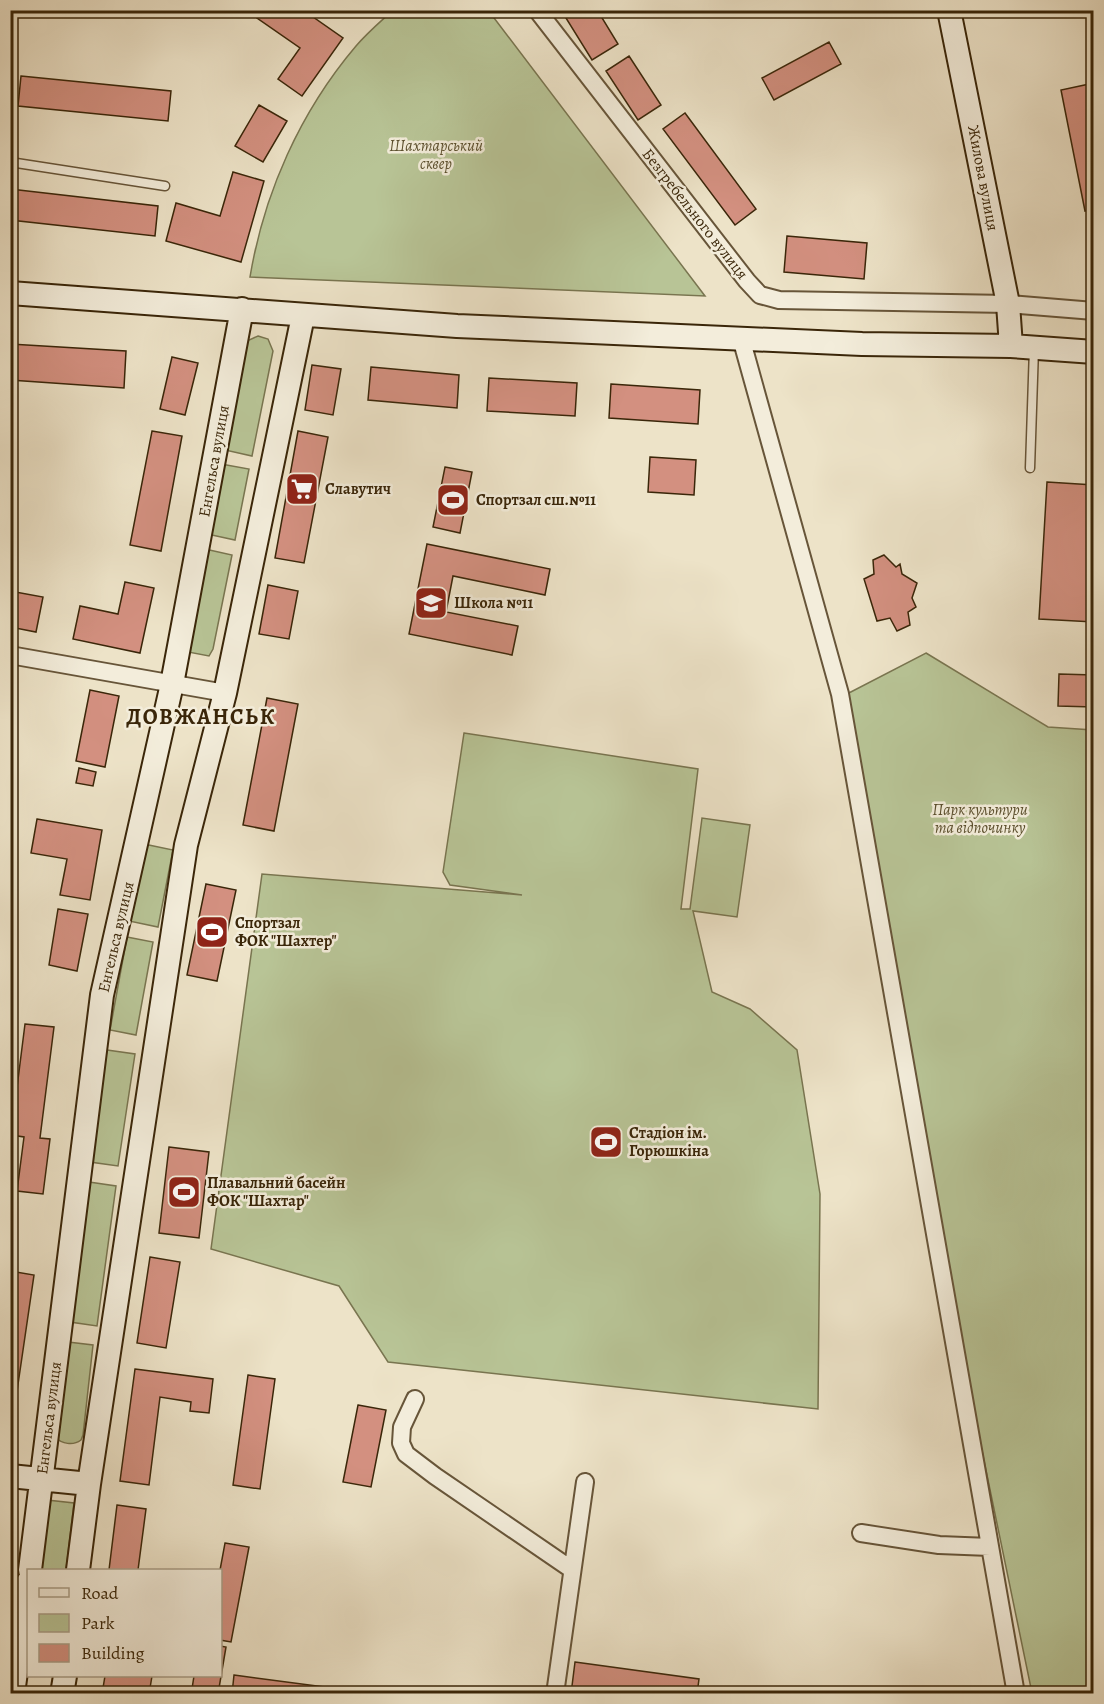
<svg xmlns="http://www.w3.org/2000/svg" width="1104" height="1704" font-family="Alegreya,serif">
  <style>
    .green { fill: #b8c496; stroke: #797550; stroke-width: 1.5 }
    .building { fill: #d39080; stroke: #3a2609; stroke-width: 1.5 }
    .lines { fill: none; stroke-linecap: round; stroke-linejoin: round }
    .lane-casing { stroke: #675539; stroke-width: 11 }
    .street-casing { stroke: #675539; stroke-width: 20 }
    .secondary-casing { stroke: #3a2609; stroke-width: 26 }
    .lane { stroke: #f3eddb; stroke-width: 8 }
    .street { stroke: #f3eddb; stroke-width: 16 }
    .secondary { stroke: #f3eddb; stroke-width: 22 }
    .labels { text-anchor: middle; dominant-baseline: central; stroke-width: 5; stroke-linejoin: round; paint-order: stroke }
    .park-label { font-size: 16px; font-style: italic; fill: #5a4e2c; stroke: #f3eddb }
    .street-label { font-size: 16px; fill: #3a2609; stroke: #f3eddb }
    .poi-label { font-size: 16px; font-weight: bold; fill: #3a2609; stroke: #f3eddb; text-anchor: start }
    .district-label { font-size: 22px; font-weight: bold; letter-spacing: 1.5px; fill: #3a2609; stroke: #f3eddb }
  </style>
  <rect width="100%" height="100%" fill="#ede3c8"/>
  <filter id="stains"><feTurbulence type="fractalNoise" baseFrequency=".00333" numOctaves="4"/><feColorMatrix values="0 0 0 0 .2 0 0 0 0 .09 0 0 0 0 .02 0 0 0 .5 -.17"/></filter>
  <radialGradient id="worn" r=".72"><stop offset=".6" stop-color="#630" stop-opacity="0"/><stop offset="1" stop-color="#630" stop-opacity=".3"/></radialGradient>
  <path class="green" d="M488 10 705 296 250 277C264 193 300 112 356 46 367 33 380 22 392 11Z
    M258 336 268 339 273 351 252 456 225 450 246 344 249 340Z
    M221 464 249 469 235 540 207 534Z
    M205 549 232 555 213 649 209 656 188 652Z
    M926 653 1048 727 1093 730V1693H1032L936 1228 845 695Z
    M464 733 698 769 681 909H690L702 818 750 825 737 917 693 911 712 992 750 1009 797 1050 820 1194 818 1409 388 1362 339 1286 211 1249 262 874 522 895 450 885 443 872Z
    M144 844 173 850 158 927 129 921Z
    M127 937 153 942 136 1035 110 1030Z
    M107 1050 135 1054 118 1166 90 1162Z
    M89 1182 116 1186 97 1326 70 1322Z
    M68 1342 93 1345 83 1435 81 1440C73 1446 62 1444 55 1437Z
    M47 1500 74 1503 66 1570H38Z"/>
  <path class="building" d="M263 10H303L343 38 302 96 278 79 300 48 257 18Z
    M561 10H603L599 13 618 44 592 60Z
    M829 42 841 64 774 100 762 78Z
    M629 56 661 105 638 120 606 71Z
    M21 76 171 91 168 121 18 106Z
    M1094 83V209L1085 211 1061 90Z
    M259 105 287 121 263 162 235 146Z
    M685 113 756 209 735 225 663 129Z
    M233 172 264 181 241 262 166 241 176 203 220 216Z
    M10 189 158 206 155 236 10 220Z
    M787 236 867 243 864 279 784 272Z
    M10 344 126 351 124 388 10 380Z
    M172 357 198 363 185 415 160 409Z
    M312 365 341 369 333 415 305 410Z
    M371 367 459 375 457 408 368 400Z
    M489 378 577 383 575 416 487 411Z
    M611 384 700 390 698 424 609 418Z
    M152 431 182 436 161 551 130 545Z
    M298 431 328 437 304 563 275 558Z
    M650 457 696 460 694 495 648 492Z
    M445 467 472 472 460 533 433 527Z
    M1047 482 1094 485V622L1039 619Z
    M427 544 550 569 545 595 453 576 446 612 518 626 512 655 409 634Z
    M884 555 896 567 900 564 902 574 917 583 912 598 916 607 908 612 910 625 897 631 890 618 877 621 864 579 874 574 873 560Z
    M125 582 154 588 140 653 73 639 80 606 118 614Z
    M268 585 298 591 289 639 259 634Z
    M10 591 43 597 36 632 10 627Z
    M1059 674 1094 675V707L1058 706Z
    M90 690 119 696 105 767 76 761Z
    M267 698 298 704 274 831 243 825Z
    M79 768 96 772 93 786 76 783Z
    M37 819 102 830 90 900 60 895 67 859 31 853Z
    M206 884 236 890 217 981 187 975Z
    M58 909 88 914 77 971 49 965Z
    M25 1024 54 1027 40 1138 50 1139 43 1194 17 1191 24 1137 11 1135Z
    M169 1147 209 1152 199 1238 159 1233Z
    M150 1257 180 1262 166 1348 137 1343Z
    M10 1271 34 1275 11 1432H10Z
    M135 1369 213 1379 209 1413 190 1411 191 1402 160 1397 149 1485 120 1481Z
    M248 1375 275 1379 260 1489 233 1485Z
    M358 1405 386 1410 371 1487 343 1482Z
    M117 1505 146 1509 138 1570H109Z
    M225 1543 249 1547 231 1642 220 1640V1570Z
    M220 1646 226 1647 218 1694 192 1689 194 1676H220Z
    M575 1662 699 1679 697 1694H571Z
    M234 1675 378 1694H232Z
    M105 1676H152L149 1694H102Z"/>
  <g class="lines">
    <g class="lane-casing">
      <path id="lane" d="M10 162 165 186
        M1030 468 1034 348"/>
    </g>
    <g class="street-casing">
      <path id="street" d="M537 10 747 281 760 295 779 300 1008 304 1094 311
        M741 338 840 694 1016 1694
        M10 655 225 693
        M415 1399 402 1427 401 1443 406 1454 435 1476 571 1569
        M861 1533 939 1545 990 1547
        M555 1694 585 1482"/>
    </g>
    <g class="secondary-casing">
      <path id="secondary" d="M949 10 1008 304 1011 346
        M10 293 457 326 862 344 1011 346 1094 352
        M10 1476 89 1484
        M30 1570 102 995 172 684 242 309
        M78 1570 89 1484 186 845 225 693 303 316
        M13 1694 28 1582
        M62 1694 65 1676"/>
    </g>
    <use href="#lane" class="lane"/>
    <use href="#street" class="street"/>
    <use href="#secondary" class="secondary"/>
  </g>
  <defs>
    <g id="supermarket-square" transform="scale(1.725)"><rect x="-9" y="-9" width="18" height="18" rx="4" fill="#8f2418" stroke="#f3eddb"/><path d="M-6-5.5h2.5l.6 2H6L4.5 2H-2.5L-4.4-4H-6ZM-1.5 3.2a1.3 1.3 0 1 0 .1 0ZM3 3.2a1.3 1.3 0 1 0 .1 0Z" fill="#fff"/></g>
    <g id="stadium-square" transform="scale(1.725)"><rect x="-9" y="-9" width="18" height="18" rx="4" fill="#8f2418" stroke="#f3eddb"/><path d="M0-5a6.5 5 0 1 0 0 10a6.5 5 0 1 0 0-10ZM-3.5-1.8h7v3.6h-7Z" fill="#fff"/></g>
    <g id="school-square" transform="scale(1.725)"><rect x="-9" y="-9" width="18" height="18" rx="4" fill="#8f2418" stroke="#f3eddb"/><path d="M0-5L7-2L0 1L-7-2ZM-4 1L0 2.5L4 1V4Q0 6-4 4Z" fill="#fff"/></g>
  </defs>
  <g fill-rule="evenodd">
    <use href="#supermarket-square" x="302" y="489"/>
    <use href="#stadium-square" x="453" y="500"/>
    <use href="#school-square" x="431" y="603"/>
    <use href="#stadium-square" x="212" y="932"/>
    <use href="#stadium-square" x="606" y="1142"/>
    <use href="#stadium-square" x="184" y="1192"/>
  </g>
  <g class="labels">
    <g class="park-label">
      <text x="436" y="146">Шахтарський<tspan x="436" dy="18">сквер</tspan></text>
      <text x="980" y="810">Парк культури<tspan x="980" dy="18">та відпочинку</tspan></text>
    </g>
    <g class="street-label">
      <text transform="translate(983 178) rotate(79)">Жилова вулиця</text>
      <text transform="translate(695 214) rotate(52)">Безгребельного вулиця</text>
      <text transform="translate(214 461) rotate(-80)">Енгельса вулиця</text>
      <text transform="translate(116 937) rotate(-77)">Енгельса вулиця</text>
      <text transform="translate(49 1418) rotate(-83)">Енгельса вулиця</text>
    </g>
    <g class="poi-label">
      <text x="325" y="489">Славутич</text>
      <text x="476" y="500">Спортзал сш.№11</text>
      <text x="454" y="603">Школа №11</text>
      <text x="235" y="923">Спортзал<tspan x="235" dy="18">ФОК "Шахтер"</tspan></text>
      <text x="629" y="1133">Стадіон ім.<tspan x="629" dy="18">Горюшкіна</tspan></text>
      <text x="207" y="1183">Плавальний басейн<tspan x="207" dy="18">ФОК "Шахтар"</tspan></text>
    </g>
    <g class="district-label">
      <text x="201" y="717">ДОВЖАНСЬК</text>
    </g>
  </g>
  <rect width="1104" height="1704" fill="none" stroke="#ede3c8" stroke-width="36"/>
  <rect x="12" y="12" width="1080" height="1680" fill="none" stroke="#3a2609" stroke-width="3"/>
  <rect x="18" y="18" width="1068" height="1668" fill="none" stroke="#3a2609" stroke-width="1.5"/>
  <rect x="27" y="1569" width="195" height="108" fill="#f3eddb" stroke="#a99d87" stroke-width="1.5"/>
  <rect x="39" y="1588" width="30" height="9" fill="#f3eddb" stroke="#a99d87" stroke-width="1.5"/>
  <text x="81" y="1599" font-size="18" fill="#3a2609">Road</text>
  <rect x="39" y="1614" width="30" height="18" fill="#b8c496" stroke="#a99d87" stroke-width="1.5"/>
  <text x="81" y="1629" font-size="18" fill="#3a2609">Park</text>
  <rect x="39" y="1644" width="30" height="18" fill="#d39080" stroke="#a99d87" stroke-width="1.5"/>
  <text x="81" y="1659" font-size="18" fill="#3a2609">Building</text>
  <rect width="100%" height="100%" filter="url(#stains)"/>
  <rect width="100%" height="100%" fill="url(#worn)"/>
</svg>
